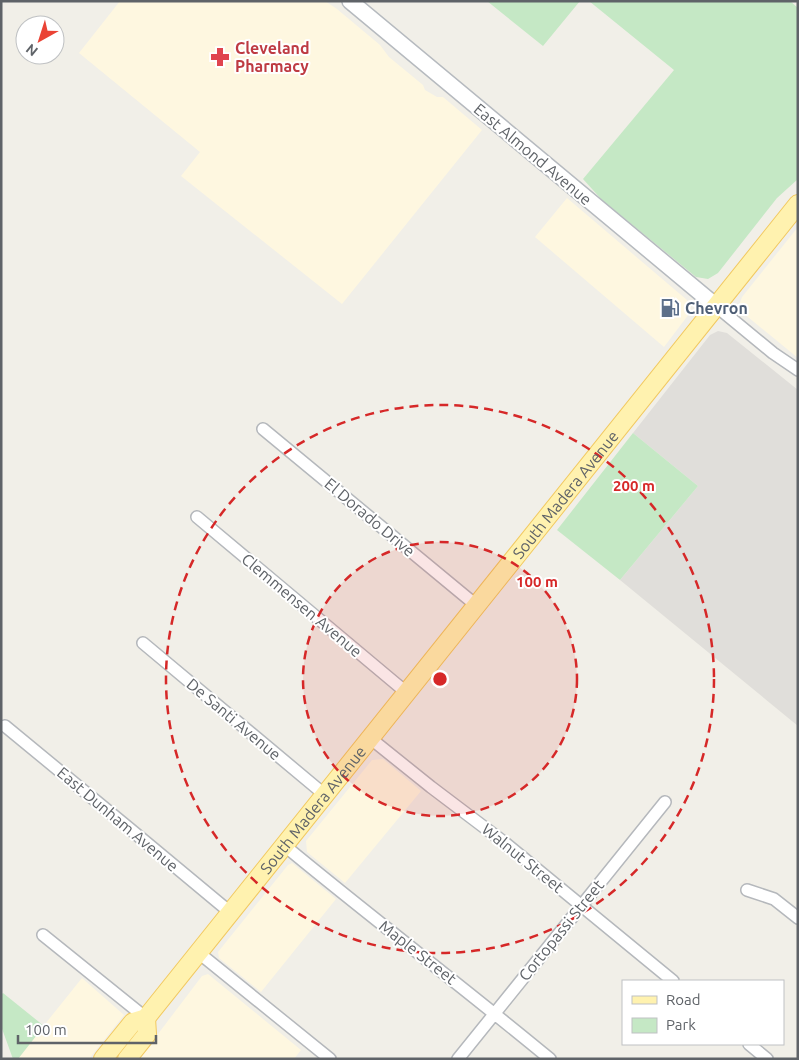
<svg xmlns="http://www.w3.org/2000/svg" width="799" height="1060" font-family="Ubuntu,sans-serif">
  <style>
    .commercial { fill: #fef7e0 }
    .industrial { fill: #e0deda }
    .green { fill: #c5e8c5 }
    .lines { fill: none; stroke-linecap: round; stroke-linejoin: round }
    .minor-casing { stroke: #b5b8bc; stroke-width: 14 }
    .secondary-casing { stroke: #b6babf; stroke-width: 18 }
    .primary-casing { stroke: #f2c960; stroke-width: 20 }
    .minor { stroke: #fff; stroke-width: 11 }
    .secondary { stroke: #fff; stroke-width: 15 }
    .primary { stroke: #fff2af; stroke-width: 18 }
    .ring { fill: none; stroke: #d62828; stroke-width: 2.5; stroke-dasharray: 9 6 }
    .labels { text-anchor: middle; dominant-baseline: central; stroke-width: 4; stroke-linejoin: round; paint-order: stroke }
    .health-label { font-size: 16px; font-weight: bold; fill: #be3a42; stroke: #fff; text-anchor: start }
    .street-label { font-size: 16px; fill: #5f6368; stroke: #fff }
    .service-label { font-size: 16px; font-weight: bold; fill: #4e5e75; stroke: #fff; text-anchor: start }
    .centre { fill: #d62828; stroke: #fff; stroke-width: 2.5 }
    .ring-label { font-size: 15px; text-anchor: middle; font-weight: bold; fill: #d62828; stroke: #fff; stroke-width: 4; stroke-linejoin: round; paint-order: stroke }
  </style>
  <rect width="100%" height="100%" fill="#f1efe8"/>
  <path class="commercial" d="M120 1H325L337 9 380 45 389 57 423 85 425 90 437 97H443L482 130 342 304 181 176 200 152 79 53Z
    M567 198 687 300 691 306 689 314 664 347 535 237Z
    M798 227V358L743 313 739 305 742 297Z
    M383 759 421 791 345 883 307 852 306 841 372 760Z
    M292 863 336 899 261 992 219 958 218 952 288 865Z
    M208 974 301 1050 294 1059H139L202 976Z
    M82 978 124 1015 89 1059H17Z"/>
  <path class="industrial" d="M718 331 727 333 798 390V726L620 580 698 486 633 433 710 335Z"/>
  <path class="green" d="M487 1H580L543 46Z
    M589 1H790L798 8V179L777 198 718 273 708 279 696 277 602 200 583 179 674 70Z
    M633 433 698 486 620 580 557 530Z
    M3 993 44 1026 18 1059H13L1 1026V995Z"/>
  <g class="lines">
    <g class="minor-casing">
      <path id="minor" d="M716 306 773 353 798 370
        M263 429 477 606
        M197 517 407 693
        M143 643 325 795
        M5 726 130 829 231 913
        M370 738 431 787 505 843 673 981
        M285 846C372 918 463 987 550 1059
        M747 890 774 899 798 918
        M43 935 146 1018
        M199 953 330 1059
        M749 1044 767 1059
        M458 1059 665 802"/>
    </g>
    <g class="secondary-casing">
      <path id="secondary" d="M350 1 716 306"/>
    </g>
    <g class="primary-casing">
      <g id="primary">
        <path id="s1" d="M103 1059 133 1022 146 1018 798 204"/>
        <path d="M127 1059 147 1034 146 1018"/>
      </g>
    </g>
    <use href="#minor" class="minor"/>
    <use href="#secondary" class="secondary"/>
    <use href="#primary" class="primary"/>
  </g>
  <circle cx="440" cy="679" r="137" fill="#d62828" fill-opacity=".12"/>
  <g class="ring">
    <circle cx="440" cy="679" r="137"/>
    <circle cx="440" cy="679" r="274"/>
  </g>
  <defs>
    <g id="pharmacy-bare" transform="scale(1.5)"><path d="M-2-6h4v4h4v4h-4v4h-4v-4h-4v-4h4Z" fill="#e0444e" stroke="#fff" stroke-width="2.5" paint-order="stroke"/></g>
    <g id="fuel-bare" transform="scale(1.5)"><path d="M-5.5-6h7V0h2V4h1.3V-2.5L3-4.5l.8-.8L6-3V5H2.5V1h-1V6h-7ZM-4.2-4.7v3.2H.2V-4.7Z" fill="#5c6f8a" stroke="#fff" stroke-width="2.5" paint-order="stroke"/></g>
  </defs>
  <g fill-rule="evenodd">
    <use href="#pharmacy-bare" x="220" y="57"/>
    <use href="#fuel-bare" x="670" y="308"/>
  </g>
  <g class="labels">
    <g class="health-label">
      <text x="235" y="48">Cleveland<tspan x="235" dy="18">Pharmacy</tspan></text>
    </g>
    <g class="street-label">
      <text transform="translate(533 154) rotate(40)">East Almond Avenue</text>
      <text stroke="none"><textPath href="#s1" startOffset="732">South Madera Avenue</textPath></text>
      <text transform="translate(370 517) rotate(40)">El Dorado Drive</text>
      <text transform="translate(302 605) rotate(40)">Clemmensen Avenue</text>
      <text transform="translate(234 719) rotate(40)">De Santi Avenue</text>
      <text stroke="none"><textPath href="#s1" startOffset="328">South Madera Avenue</textPath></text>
      <text transform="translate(118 819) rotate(40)">East Dunham Avenue</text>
      <text transform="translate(523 858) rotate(39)">Walnut Street</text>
      <text transform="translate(561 930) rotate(-51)">Cortopassi Street</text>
      <text transform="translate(418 952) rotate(38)">Maple Street</text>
    </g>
    <g class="service-label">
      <text x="685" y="308">Chevron</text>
    </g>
  </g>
  <circle cx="440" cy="679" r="8" class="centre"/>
  <g class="ring-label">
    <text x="634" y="491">200 m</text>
    <text x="537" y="587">100 m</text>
  </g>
  <rect width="799" height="1060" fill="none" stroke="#5f6368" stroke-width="5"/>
  <rect x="622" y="980" width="162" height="65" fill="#ffffff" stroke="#bfc1c3"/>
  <rect x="632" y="996" width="25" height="8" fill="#fff2af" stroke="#bfc1c3"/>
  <text x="666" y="1005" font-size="15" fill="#5f6368">Road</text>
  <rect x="632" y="1018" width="25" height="15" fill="#c5e8c5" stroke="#bfc1c3"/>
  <text x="666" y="1030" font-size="15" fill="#5f6368">Park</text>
  <g transform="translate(40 40) rotate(219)"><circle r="24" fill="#ffffff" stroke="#bfc1c3"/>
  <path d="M0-4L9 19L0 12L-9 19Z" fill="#ea4335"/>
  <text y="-8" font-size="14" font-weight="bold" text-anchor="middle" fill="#5f6368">N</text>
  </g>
  <path d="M18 1035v8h138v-8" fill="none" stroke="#5f6368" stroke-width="2.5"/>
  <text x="25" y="1035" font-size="15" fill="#5f6368" stroke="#ffffff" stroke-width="4" paint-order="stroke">100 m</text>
</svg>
